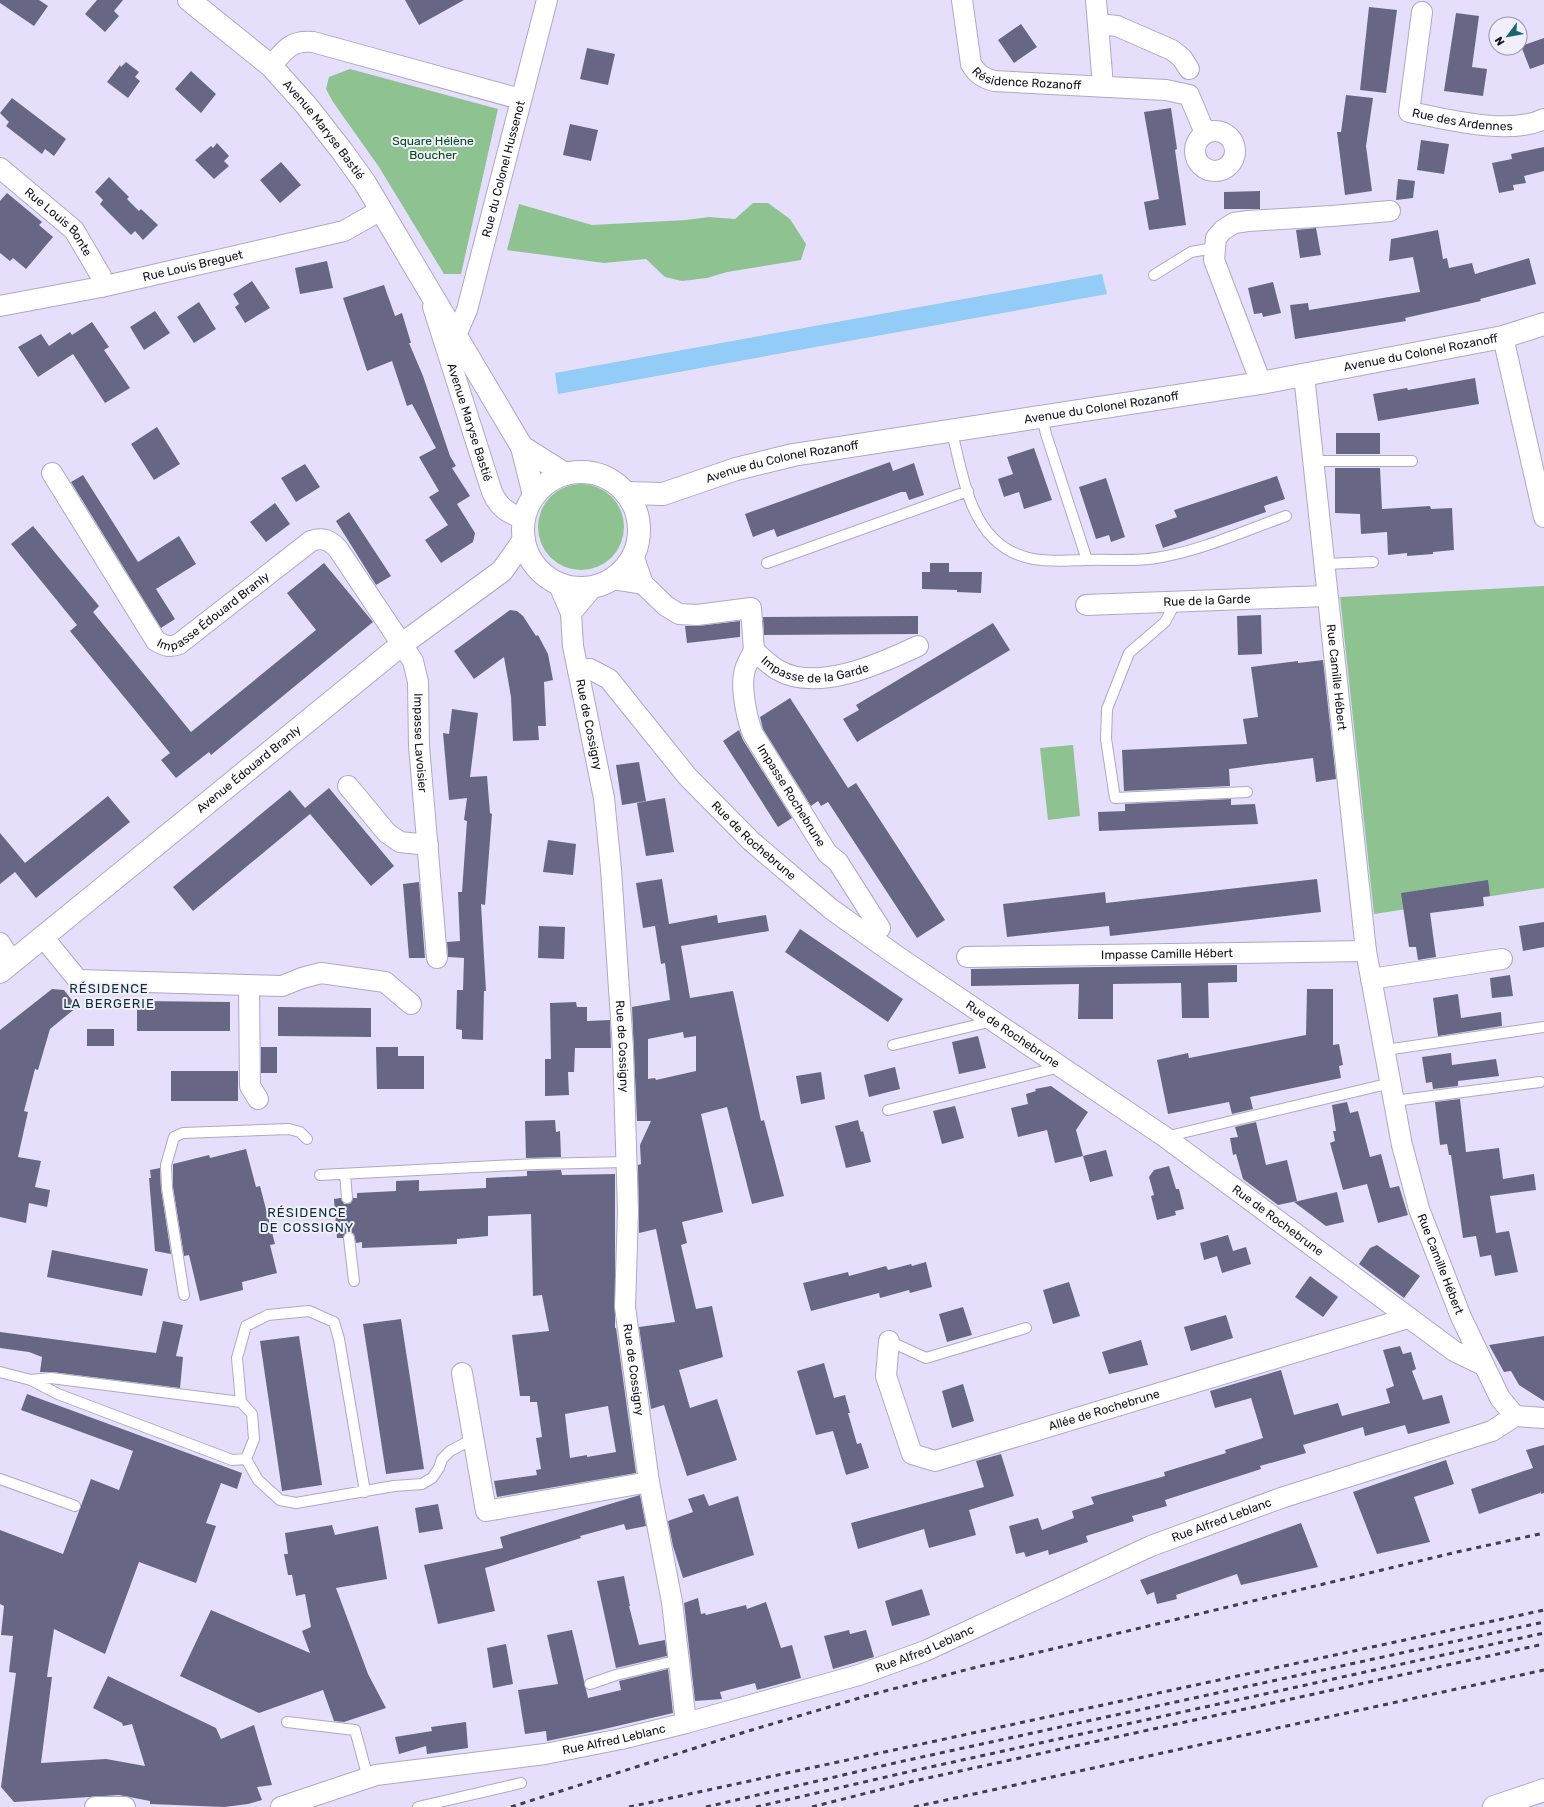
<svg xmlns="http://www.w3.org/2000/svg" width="1544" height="1807" font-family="Rubik,sans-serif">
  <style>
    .green { fill: #8ec291 }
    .water { fill: #93ccf6 }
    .building { fill: #676785; fill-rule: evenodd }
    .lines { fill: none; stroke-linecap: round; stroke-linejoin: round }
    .lane-casing { stroke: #afa7c8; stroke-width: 12 }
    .street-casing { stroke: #afa7c8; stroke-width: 22 }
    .secondary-casing { stroke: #afa7c8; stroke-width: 24 }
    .lane { stroke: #fff; stroke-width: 10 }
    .street { stroke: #fff; stroke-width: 20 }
    .secondary { stroke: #fff; stroke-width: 22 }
    .rail { stroke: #423e4e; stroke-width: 3; stroke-dasharray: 5 5; stroke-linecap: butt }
    .labels { text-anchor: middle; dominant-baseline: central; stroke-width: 4; stroke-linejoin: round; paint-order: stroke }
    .street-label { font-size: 12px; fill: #13101c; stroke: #f2effd }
    .park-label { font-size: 12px; fill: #044b14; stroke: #f2effd }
    .neighbourhood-label { font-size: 13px; letter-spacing: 1px; fill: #0b2f33; stroke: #f2effd }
  </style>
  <rect width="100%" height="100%" fill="#e5dffb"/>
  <path class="green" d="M350 69 498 109 461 274H444L379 167 333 102 326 89 329 77Z
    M753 203H768L790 219 806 244 801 260 727 272 707 278 682 281 665 277 646 259 604 263 507 250 519 204 592 225 686 220 709 217 735 219Z
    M538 527a43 43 0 1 1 86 0a43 43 0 1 1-86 0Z
    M1544 586V888L1374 914 1340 597Z
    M1073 745 1080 816 1048 820 1040 748Z"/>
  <path class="water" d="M1102 274 1107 294 558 394 555 373Z"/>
  <path class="building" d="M0 0H39L48 6 34 26 0 3Z
    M97 0H123L114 11 119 16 105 32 85 14Z
    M405 0H464L419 25Z
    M1369 7 1397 10 1386 93 1360 90Z
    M1456 13 1479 16 1472 67 1487 69 1483 96 1444 91Z
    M1021 24 1037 47 1014 63 998 40Z
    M1544 38V64L1530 69 1521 46Z
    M587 48 615 54 608 85 580 79Z
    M126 62 139 72 135 77 140 81 128 98 107 82 120 65 121 67Z
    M191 71 216 94 201 113 175 89Z
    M1346 95 1373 98 1366 146 1372 191 1345 195 1337 132H1341Z
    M12 98 66 139 54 156 45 149 42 154 6 126 9 122 0 113Z
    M1171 108 1177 149 1175 150 1186 225 1149 230 1144 202 1159 199 1144 112Z
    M570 124 598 130 591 161 563 155Z
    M1421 140 1449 144 1444 174 1417 170Z
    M217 143 229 156 224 161 229 166 214 179 195 160 211 146 213 148Z
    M1544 147V171L1524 176 1526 183 1513 185 1514 190 1499 193 1492 163 1512 159 1511 154Z
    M281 162 301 185 280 203 260 180Z
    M109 177 129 197 127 199 139 211 141 209 158 225 143 240 135 231 131 235 100 204 103 200 95 192Z
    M1398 179 1415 181 1413 198 1396 200Z
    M1260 191V209H1224V192Z
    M7 193 42 222 39 225 53 237 26 269 13 258 10 261 0 253V201Z
    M1316 228 1321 255 1300 258 1296 230Z
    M1438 230 1443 259 1447 258 1449 268 1472 263 1475 274 1529 258 1536 284 1480 299 1481 301 1405 318 1406 321 1295 339 1290 305 1308 303 1309 310 1420 292 1413 257 1389 261 1391 239Z
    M327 261 333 288 300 294 295 268Z
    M252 281 270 308 245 323 235 307 239 304 233 294Z
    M1273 282 1281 313 1263 317 1262 313 1254 314 1248 288Z
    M384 285 395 316 402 313 411 343H409L423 376 450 456 456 466 452 468 470 496 457 504 475 533 473 542 441 563 425 540 448 525 429 497 439 491 419 457 436 448 412 404 407 406 392 361 367 371 343 298Z
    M199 302 216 329 194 343 177 317Z
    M155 311 170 333 144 350 130 327Z
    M92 322 109 347 104 350 130 388 105 403 73 354 38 377 18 347 41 334 49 346 70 332 72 335Z
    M1475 378 1479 404 1378 421 1373 394 1407 388 1408 390Z
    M157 427 180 464 154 480 131 444Z
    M1336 433H1380V454H1336Z
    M1034 448 1052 500 1024 509 1019 492 1004 497 998 479 1013 474 1007 457Z
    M890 462 893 471 914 463 924 495 909 500 906 492H901L777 537 774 529 753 537 745 514Z
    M305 464 320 487 296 502 281 478Z
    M1335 468H1380L1382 509 1430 506 1431 509 1452 508 1454 550 1433 552V554L1407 556V553L1388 555 1387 532 1361 534 1360 514 1335 513Z
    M83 475 138 562 179 536 196 564 156 589 175 619 161 628 71 482Z
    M1277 476 1285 499 1264 506 1266 512 1163 548 1155 525 1177 517 1174 510Z
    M1106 478 1125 537 1111 542 1109 535 1096 539 1079 487Z
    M275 503 290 524 266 542 250 522Z
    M349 512 391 576 376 585 336 521Z
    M33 526 99 606 93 612 191 732 316 630 287 593 324 563 373 622 211 755 209 752 176 778 161 760 170 753 70 631 77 625 11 544Z
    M930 563H949V572H982L981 593 957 592V590L922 589V572H930Z
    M510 610 517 611 523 616 536 636 538 635 548 654 553 680 544 682 546 726H538L539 740 513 741 511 697 504 657 474 679 454 651Z
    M1261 615 1262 654 1238 655 1237 616Z
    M918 616V634L764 635 763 617Z
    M740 621V637L687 643 685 626H698Z
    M993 623 1010 650 857 742 843 719 859 710 856 705Z
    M1323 660 1336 779 1316 782 1313 758 1229 769 1230 786 1124 791 1122 750 1247 744 1243 719 1258 717 1251 667 1298 661V663Z
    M790 698 848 788 856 783 945 920 917 938 828 802 821 806 818 801 811 806 763 729 760 717Z
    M452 709 478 713 470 777 487 776 490 813 492 814 485 905 481 904 486 991H484L483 1040 462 1039V1030L456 1029 457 990H463L464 958 448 957 447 942 460 941 458 892H462L467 821 464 820 467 798 449 800 443 733 449 734Z
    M739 730 743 740 792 818 778 827 723 741Z
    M639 762 646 801 622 805 616 765Z
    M329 788 394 866 371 886 310 814 193 911 173 887 290 790 305 808Z
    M108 796 130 822 36 898 15 872 0 884V833L25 863Z
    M665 798 674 852 646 856 637 803Z
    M1231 799V805L1255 804 1258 824 1099 831 1098 812 1125 811V804Z
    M548 840 576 844 573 875 543 872Z
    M662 879 669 924 717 915 718 923 766 915 769 931 681 946 690 998 733 991 761 1121 764 1120 784 1196 752 1204 727 1107 701 1114 723 1212 682 1222 687 1243 681 1245 696 1309 712 1306 723 1357 679 1370 690 1408 717 1399 737 1460 687 1476 664 1405 651 1409 639 1327 675 1322 656 1229 639 1233 638 1165 641 1164 640 1145 651 1121H637L632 1007 670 1000 665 963 661 964 655 926 660 925 643 928 636 883ZM683 1032 684 1038 696 1036V1071L656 1080 655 1078 648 1079V1039Z
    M1317 879 1321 912 1110 936 1109 926 1007 937 1003 904 1105 892 1106 903Z
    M1488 880 1490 896 1483 897 1484 906 1430 913 1436 957 1418 960 1416 947H1409L1401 893Z
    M419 882 425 958H409L403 884Z
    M1544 922V947L1523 951 1519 926Z
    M539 926 565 927 564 959 538 958Z
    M800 929 903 999 888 1022 785 952Z
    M1237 965V982L1208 983 1209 1018H1182L1181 983 1113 984V1019H1078L1079 984 971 986V969Z
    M1510 975 1513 996 1492 998 1490 978Z
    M52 989 64 990 77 1007 50 1029 38 1070 35 1069 24 1111 28 1112 18 1157 41 1161 35 1187 50 1190 47 1207 29 1203 26 1223 0 1217V1030Z
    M1307 989H1333V1045L1339 1044 1343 1065 1339 1066 1341 1078 1250 1097 1253 1109 1232 1114 1229 1102 1168 1114 1157 1060 1188 1053 1189 1058 1306 1035Z
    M1458 994 1461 1018 1501 1012 1502 1026 1438 1036 1433 998Z
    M137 1001 230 1002V1031H137Z
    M576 1002 577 1007H587V1021L610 1020 611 1048H575L574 1072H568L569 1095 545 1096V1059H551L550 1003Z
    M278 1007 371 1008V1037L278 1036Z
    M87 1029H114V1046H87Z
    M978 1036 986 1068 959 1074 952 1042Z
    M261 1047H277V1073H261Z
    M376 1047H398V1056H424V1089H377Z
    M1451 1053 1452 1065 1496 1059 1499 1076 1458 1081V1086L1433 1089 1432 1082 1426 1083 1422 1057Z
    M895 1067 900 1089 869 1097 864 1075Z
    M171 1071H238V1101H171Z
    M821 1072 825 1099 801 1104 796 1076Z
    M1051 1086 1088 1112 1076 1130 1083 1156 1055 1163 1047 1130 1018 1137 1011 1108 1028 1104 1026 1094 1036 1091 1035 1089Z
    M1460 1099 1466 1152 1499 1148 1503 1179 1534 1174 1536 1190 1490 1196 1496 1233 1509 1231 1518 1272 1495 1276 1491 1255 1480 1257 1476 1236 1463 1238 1451 1155H1449L1447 1144 1440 1145 1435 1102Z
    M1347 1102 1350 1113 1358 1111 1370 1157 1381 1154 1390 1188 1399 1186 1408 1215 1378 1223 1367 1184 1343 1190 1330 1143 1335 1141 1333 1131H1336L1332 1105Z
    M955 1106 964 1138 942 1144 933 1111Z
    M555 1120 556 1132 560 1131 561 1157 526 1158 525 1121Z
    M858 1120 861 1132 863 1131 871 1162 846 1168 835 1126Z
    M1256 1122 1266 1165 1287 1160 1297 1201 1278 1205 1243 1179 1236 1154 1233 1155 1230 1138 1238 1137 1235 1127Z
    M246 1149 256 1187 260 1186 275 1244 270 1245 277 1273 242 1282 243 1290 200 1301 189 1255 184 1256 173 1187V1164L209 1155 210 1158Z
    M1106 1150 1113 1176 1090 1182 1083 1156Z
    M1169 1166 1176 1189H1179L1184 1209 1175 1211 1176 1215 1157 1220 1151 1196 1154 1195 1149 1177 1154 1170Z
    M160 1168 161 1189 171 1254 155 1251 149 1178H151L150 1170Z
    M561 1170 562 1175 615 1174V1328H616L636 1473 497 1497 494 1481 537 1475 536 1470 541 1469 536 1438 542 1437 537 1402H530V1396H520L512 1335 549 1331 542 1295 533 1296 531 1214 488 1216V1236L457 1239V1244L362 1248V1242L356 1243 354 1234 351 1232 345 1233 343 1238H337L334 1199 341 1198 344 1204H348L351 1203 353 1198H357V1193L396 1191V1181L419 1180V1191L486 1188V1178L527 1176V1171ZM608 1406 616 1452 587 1457V1455L570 1458 565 1414Z
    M1337 1192 1344 1222 1326 1226 1294 1202Z
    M1228 1235 1233 1251 1246 1247 1251 1264 1222 1273 1217 1256 1204 1260 1200 1243Z
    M1377 1245 1420 1276 1404 1298 1359 1264 1370 1248Z
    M52 1250 148 1269 142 1296 47 1277Z
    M926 1262 932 1287 910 1293 909 1290 880 1298 879 1293 811 1311 803 1283 848 1272 849 1276 886 1266 888 1270 911 1264 912 1266Z
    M1310 1276 1338 1297 1323 1317 1295 1297Z
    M1069 1282 1080 1316 1053 1324 1043 1290Z
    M963 1307 972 1335 947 1342 939 1314Z
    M1226 1315 1233 1338 1191 1351 1184 1327Z
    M401 1319 424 1469 386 1474 363 1324Z
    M163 1321 183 1325 176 1356 183 1357 180 1388 52 1372H40L42 1357 29 1352 0 1348V1332L156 1353Z
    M299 1336 322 1485 282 1491 260 1341Z
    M1544 1336V1401L1519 1385 1511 1371 1504 1372 1489 1345Z
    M1141 1340 1148 1365 1109 1374 1102 1352Z
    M1400 1346 1403 1354 1411 1352 1416 1369 1412 1371 1423 1400 1442 1395 1450 1423 1408 1434 1405 1425 1365 1436 1363 1427 1303 1445 1306 1453 1260 1466 1261 1469 1165 1500 1167 1506 1132 1516 1134 1521 1086 1536 1088 1542 1049 1555 1048 1550 1026 1557 1024 1552 1016 1554 1009 1526 1038 1518 1042 1530 1074 1518 1072 1511 1094 1504 1091 1497 1165 1476 1164 1472 1226 1453 1225 1450 1263 1438 1251 1398 1215 1408 1210 1391 1281 1370 1294 1415 1338 1403 1342 1416 1390 1403 1386 1389 1394 1386 1383 1350Z
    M824 1363 834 1398 845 1395 850 1413H848L857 1444 861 1443 869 1468 846 1475 833 1431 816 1435 797 1371Z
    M963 1384 974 1421 952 1428 942 1391Z
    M27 1394 242 1473 237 1489 221 1483 206 1523 216 1526 196 1583 139 1562 105 1654 54 1629 47 1677H52L41 1763 106 1759 145 1766 132 1724 123 1726 122 1723 93 1708 108 1676 216 1728 221 1739 254 1725 272 1785 257 1787 262 1800 248 1804 224 1807 150 1804V1801L119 1795 14 1802 1 1787 16 1673 9 1672 13 1636 1 1635 4 1606 0 1604V1530L63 1554 91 1479 119 1490 133 1451 21 1410Z
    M1544 1445V1493L1541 1494 1540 1491V1493L1479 1514 1471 1489 1533 1468 1526 1450Z
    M1001 1454 1014 1496 969 1510 976 1535 929 1548 924 1529 858 1549 851 1523 984 1487 976 1461Z
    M1446 1460 1454 1484 1414 1497 1430 1542 1377 1554 1353 1492Z
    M704 1494 709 1506 738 1496 754 1555 683 1578 673 1546 668 1521 693 1512 688 1499Z
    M640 1495 646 1526 626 1530 624 1524 580 1536 581 1538 485 1568 495 1611 438 1624 424 1565 503 1548 500 1537Z
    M438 1504 443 1529 419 1533 415 1508Z
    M1301 1523 1318 1567 1241 1585 1237 1574 1176 1595 1177 1599 1157 1604 1154 1592 1147 1595 1140 1580Z
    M332 1525 335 1535 378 1526 387 1579 336 1588 368 1674 386 1708 344 1722 334 1721 323 1690 259 1713 180 1676 211 1610 310 1653 302 1631 311 1627 305 1594 296 1596 292 1575H288L284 1554H288L285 1533Z
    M624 1576 630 1606H629L639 1645 665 1640 667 1656 616 1668 597 1581Z
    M922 1589 930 1615 892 1626 885 1601Z
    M698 1598 701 1614 705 1613 706 1615 746 1605 747 1609 766 1602 781 1648 792 1645 801 1678 757 1690 755 1683 720 1692 722 1699 695 1701 684 1603Z
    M572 1630 588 1698 621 1690 619 1681 668 1669 673 1713 600 1730 547 1741 546 1731 525 1734 518 1690 558 1684 547 1635Z
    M849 1630 850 1634 866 1630 874 1657 833 1669 824 1636Z
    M506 1644 513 1684 493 1688 487 1648Z
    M466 1722 468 1748 427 1754 426 1746 399 1754 395 1737 432 1731 431 1727Z"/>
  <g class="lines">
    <g class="lane-casing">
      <path id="lane" d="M1154 275 1191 252 1214 248
        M1042 416 1046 434 1087 560
        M951 429C961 465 966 511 993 538 1019 565 1053 561 1087 560 1110 559 1133 562 1156 558 1201 551 1244 531 1286 516
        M1313 461H1412
        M767 563 968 491
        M1324 564 1373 562
        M1171 602V611L1165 622 1129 653 1107 709 1106 739 1115 798 1247 792
        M893 1045 993 1021
        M1385 1050 1544 1027
        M1394 1101 1540 1082
        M888 1110 1060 1067
        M1165 1137 1391 1083
        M345 1174 347 1198
        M320 1175 536 1164 626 1162
        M349 1238 354 1281
        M184 1295 167 1188 166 1165 174 1137 183 1133 289 1129 300 1132 307 1139
        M889 1341 926 1358 1026 1328
        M0 1372 31 1380 58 1394 232 1460 246 1459 254 1439 252 1414 241 1402 51 1378 31 1380
        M241 1402 237 1358 246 1326 268 1315 309 1311 334 1322 339 1339 365 1492
        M246 1459 258 1480 280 1500 296 1503 394 1486 422 1484 432 1478 439 1468 442 1459 450 1451 473 1439
        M0 1479 75 1506
        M590 1684 616 1675 679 1660
        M287 1722 355 1730 368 1778
        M418 1807 521 1783"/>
    </g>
    <g class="street-casing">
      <g id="street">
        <path id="s1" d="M962 0 971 64C977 74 983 78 994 81L1166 90 1189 95 1205 133"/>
        <path d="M1096 0 1103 86"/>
        <path id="s2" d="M1422 12 1409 112C1447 119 1508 136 1544 119"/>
        <path d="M1099 24 1117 26 1172 50 1182 58 1189 69"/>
        <path d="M271 66C285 50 290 40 313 42L520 99"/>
        <circle cx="1215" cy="151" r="20"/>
        <path id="s3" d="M0 168 74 230 101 276V287"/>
        <path id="s4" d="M0 306 101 287 344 231 381 210"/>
        <path id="s5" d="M433 307 492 492C499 508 508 513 524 519"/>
        <path id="s6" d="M456 335 467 310 547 0"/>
        <path d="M1503 337 1544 517"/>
        <path id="s7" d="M1304 375 1366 951 1402 1145 1419 1209 1461 1317 1500 1398 1515 1416"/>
        <path d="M1261 383 1214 260 1216 238 1223 230 1234 223 1248 221 1332 216 1390 211"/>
        <path id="s8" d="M52 473 156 641C165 646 170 648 179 644L311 541C323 537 330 540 338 549L413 661 418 682 419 746 437 958"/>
        <path id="s9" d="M633 555 643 584 666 606 679 614 697 615 751 608 754 651C762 657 769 665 778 670 817 693 882 663 918 646"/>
        <path d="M612 579 643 584"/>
        <path id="s10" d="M558 583 571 613 573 646 604 798 611 869 623 1049 628 1211 625 1307 649 1482 672 1602 686 1723"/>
        <path id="s11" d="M1086 605 1327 596"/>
        <path d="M571 613 593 587"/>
        <path id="s12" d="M754 651C750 658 745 666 744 674 741 689 747 720 753 734L827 853 838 862 880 928"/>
        <path id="s13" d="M578 670 590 669 609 679 687 776 751 841 831 909 894 954 1165 1137 1454 1351 1483 1365"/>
        <path d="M348 786 387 833 400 842 428 845"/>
        <path d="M43 937 78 980 282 986 302 978 321 973 385 982 411 1004"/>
        <path d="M0 943 12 962"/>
        <path id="s14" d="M967 957 1366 951"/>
        <path d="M1371 979 1502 959"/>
        <path d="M249 986 250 1086 258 1099"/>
        <path id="s15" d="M889 1341 886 1376 912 1454 935 1461 1408 1318"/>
        <path d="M462 1373 486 1511 649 1482"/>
        <path d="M95 1807H125"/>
        <path id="s16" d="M281 1807 376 1775 545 1754 621 1739 686 1723 859 1675 925 1651 1151 1546 1281 1498 1492 1431 1515 1416 1544 1418"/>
      </g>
    </g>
    <g class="secondary-casing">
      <g id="secondary">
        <path id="s17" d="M189 0 271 66 306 105 342 151 365 183 522 447 534 495"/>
        <path d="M522 447 565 474"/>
        <circle cx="581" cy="530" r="58"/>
        <path id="s18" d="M626 493 663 494 736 469 793 455 1261 383 1503 337 1544 324"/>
        <path id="s19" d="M0 972 401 645 502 571 524 540"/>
        <path d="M1494 1807 1544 1790"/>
      </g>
    </g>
    <use href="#lane" class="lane"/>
    <use href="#street" class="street"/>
    <use href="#secondary" class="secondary"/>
    <path class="rail" d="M511 1807 745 1732 866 1696 969 1669 1457 1552 1544 1533
      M629 1807 1544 1610
      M706 1807 899 1762 1544 1622
      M756 1807 912 1771 1544 1633
      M812 1807 914 1781 1544 1644
      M914 1807 1544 1670"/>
  </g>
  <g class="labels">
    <g class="street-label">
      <text stroke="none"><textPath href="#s1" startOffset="126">Résidence Rozanoff</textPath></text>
      <text stroke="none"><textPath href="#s2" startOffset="155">Rue des Ardennes</textPath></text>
      <text stroke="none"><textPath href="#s17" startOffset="188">Avenue Maryse Bastié</textPath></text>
      <text stroke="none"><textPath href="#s6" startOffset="173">Rue du Colonel Hussenot</textPath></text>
      <text stroke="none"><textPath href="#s3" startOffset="80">Rue Louis Bonte</textPath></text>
      <text stroke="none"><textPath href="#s4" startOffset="197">Rue Louis Breguet</textPath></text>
      <text stroke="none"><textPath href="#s18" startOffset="809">Avenue du Colonel Rozanoff</textPath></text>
      <text stroke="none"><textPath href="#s18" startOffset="485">Avenue du Colonel Rozanoff</textPath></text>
      <text stroke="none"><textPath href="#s5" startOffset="121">Avenue Maryse Bastié</textPath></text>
      <text stroke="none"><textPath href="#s18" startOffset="161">Avenue du Colonel Rozanoff</textPath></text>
      <text stroke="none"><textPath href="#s11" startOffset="121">Rue de la Garde</textPath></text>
      <text stroke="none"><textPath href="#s8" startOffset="267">Impasse Édouard Branly</textPath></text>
      <text stroke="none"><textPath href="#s9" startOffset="261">Impasse de la Garde</textPath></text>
      <text stroke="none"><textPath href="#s7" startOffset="304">Rue Camille Hébert</textPath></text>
      <text stroke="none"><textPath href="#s10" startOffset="146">Rue de Cossigny</textPath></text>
      <text stroke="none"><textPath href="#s8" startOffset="637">Impasse Lavoisier</textPath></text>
      <text stroke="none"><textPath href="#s19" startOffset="321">Avenue Édouard Branly</textPath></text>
      <text stroke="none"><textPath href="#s12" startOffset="159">Impasse Rochebrune</textPath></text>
      <text stroke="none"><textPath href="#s13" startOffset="251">Rue de Rochebrune</textPath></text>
      <text stroke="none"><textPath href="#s14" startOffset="200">Impasse Camille Hébert</textPath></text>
      <text stroke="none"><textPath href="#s13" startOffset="575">Rue de Rochebrune</textPath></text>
      <text stroke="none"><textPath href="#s10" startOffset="470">Rue de Cossigny</textPath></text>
      <text stroke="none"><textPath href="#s13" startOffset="899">Rue de Rochebrune</textPath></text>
      <text stroke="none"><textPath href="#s7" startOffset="902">Rue Camille Hébert</textPath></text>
      <text stroke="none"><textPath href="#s10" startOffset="794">Rue de Cossigny</textPath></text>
      <text stroke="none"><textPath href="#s15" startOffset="318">Allée de Rochebrune</textPath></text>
      <text stroke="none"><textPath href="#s16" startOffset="989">Rue Alfred Leblanc</textPath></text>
      <text stroke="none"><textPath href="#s16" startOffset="665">Rue Alfred Leblanc</textPath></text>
      <text stroke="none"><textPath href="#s16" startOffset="341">Rue Alfred Leblanc</textPath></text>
    </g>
    <g class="park-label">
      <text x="433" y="141">Square Hélène<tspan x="433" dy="14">Boucher</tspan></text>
    </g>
    <g class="neighbourhood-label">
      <text x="109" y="988">RÉSIDENCE<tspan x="109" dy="15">LA BERGERIE</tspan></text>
      <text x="307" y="1212">RÉSIDENCE<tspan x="307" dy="15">DE COSSIGNY</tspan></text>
    </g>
  </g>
  <g transform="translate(1508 36) rotate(238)"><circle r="19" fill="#f2effd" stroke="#9996a3"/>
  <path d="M0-3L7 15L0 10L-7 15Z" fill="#19666e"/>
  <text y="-6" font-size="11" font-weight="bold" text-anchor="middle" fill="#13101c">N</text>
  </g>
</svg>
